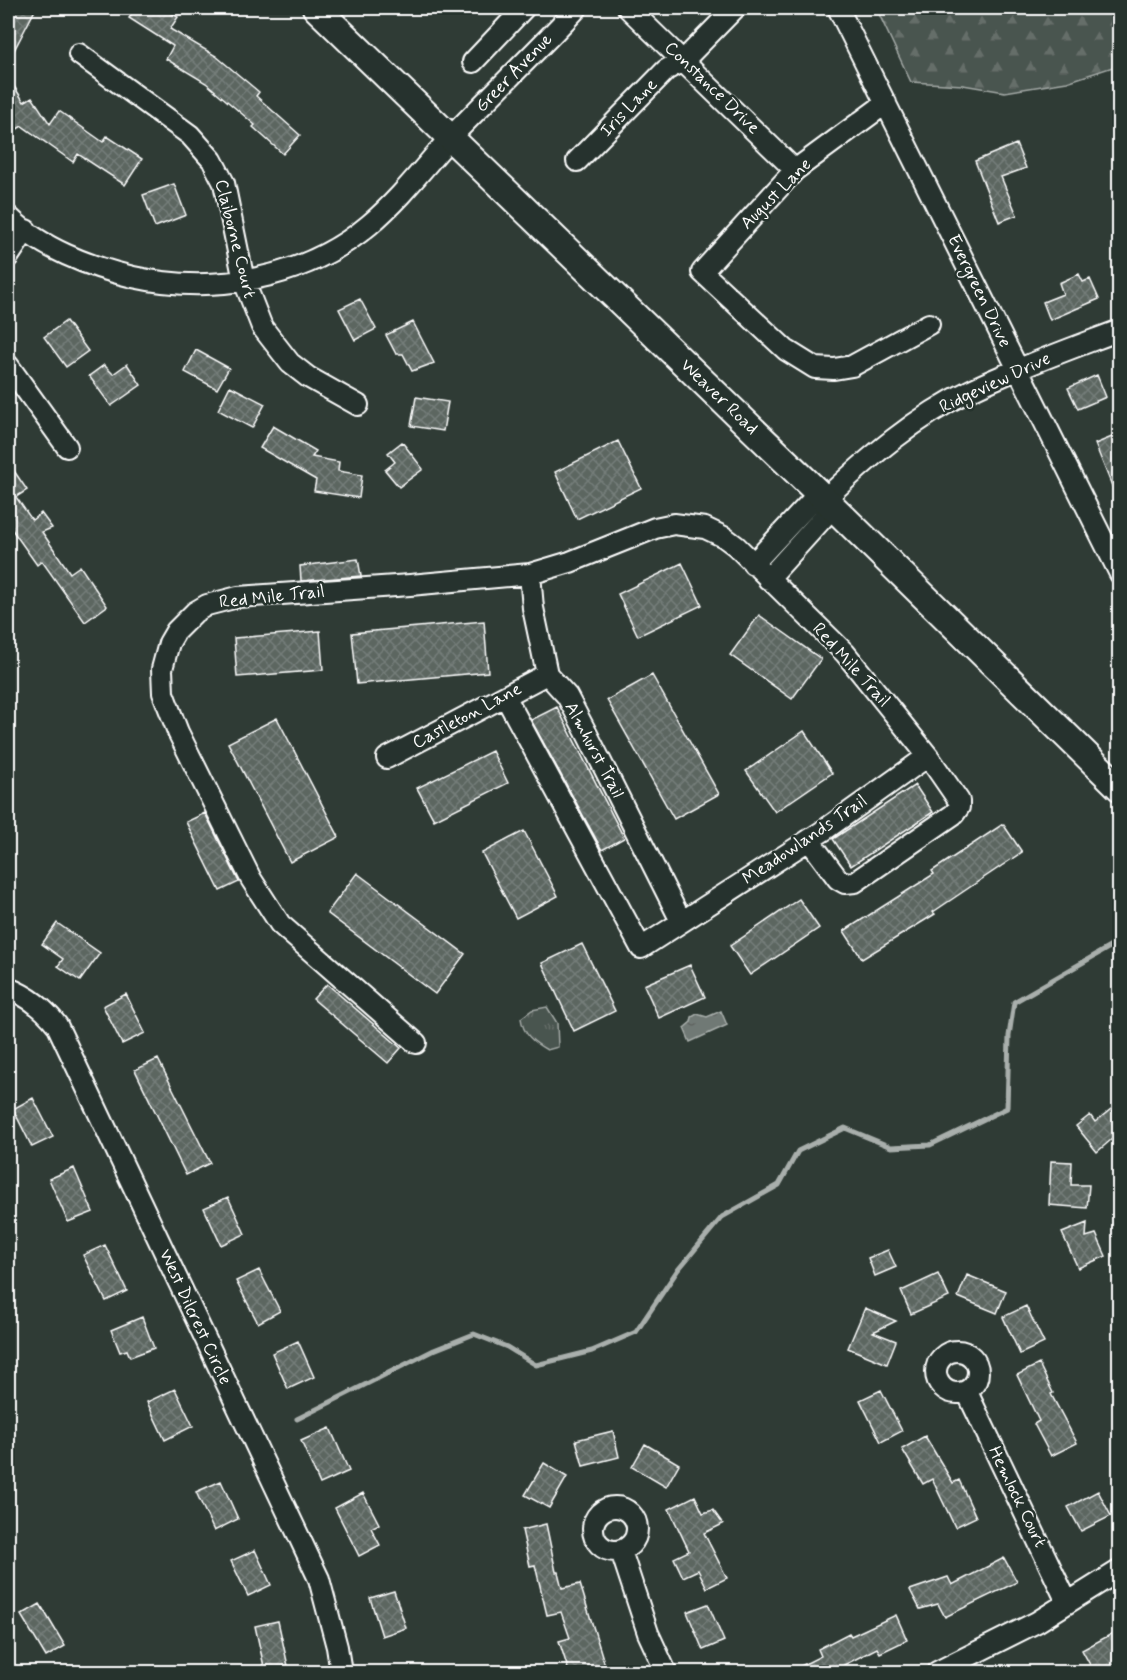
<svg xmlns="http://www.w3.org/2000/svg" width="1127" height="1680" font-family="Mynerve,sans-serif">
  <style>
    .grass { fill: url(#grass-tufts); stroke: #a4aaa7; stroke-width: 1.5 }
    .forest { fill: url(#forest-firs); stroke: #a4aaa7; stroke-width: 1.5 }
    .water { fill: url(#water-ripples); stroke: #a9afac; stroke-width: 1.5 }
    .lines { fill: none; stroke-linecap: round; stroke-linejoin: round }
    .stream { stroke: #a9afac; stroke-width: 5 }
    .building { fill: url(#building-cross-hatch); stroke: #fff; stroke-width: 1.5 }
    .minor-casing { stroke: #fff; stroke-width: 24 }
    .major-casing { stroke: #fff; stroke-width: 30 }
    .minor { stroke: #26332d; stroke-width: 20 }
    .major { stroke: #26332d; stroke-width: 26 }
    .labels { text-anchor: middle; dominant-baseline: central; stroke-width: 5; stroke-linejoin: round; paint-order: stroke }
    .street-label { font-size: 18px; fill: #fff; stroke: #26332d }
  </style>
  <defs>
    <pattern id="grass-tufts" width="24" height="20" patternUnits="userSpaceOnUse" patternTransform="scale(1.5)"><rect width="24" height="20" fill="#4a544f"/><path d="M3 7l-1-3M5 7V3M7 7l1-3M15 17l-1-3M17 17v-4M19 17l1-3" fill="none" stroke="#656e69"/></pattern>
    <pattern id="forest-firs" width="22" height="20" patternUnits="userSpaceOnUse" patternTransform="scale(1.5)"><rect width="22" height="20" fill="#4a544f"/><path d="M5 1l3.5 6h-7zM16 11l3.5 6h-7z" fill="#656e69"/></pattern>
    <pattern id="water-ripples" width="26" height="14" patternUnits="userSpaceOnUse" patternTransform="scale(1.5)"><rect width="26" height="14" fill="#707975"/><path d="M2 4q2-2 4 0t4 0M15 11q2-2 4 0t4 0" fill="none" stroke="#5e6260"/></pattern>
    <pattern id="building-cross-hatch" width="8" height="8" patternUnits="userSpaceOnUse" patternTransform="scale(1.5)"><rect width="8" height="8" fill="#5b6661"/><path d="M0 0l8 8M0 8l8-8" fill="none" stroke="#747d79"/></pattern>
  </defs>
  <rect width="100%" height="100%" fill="#2f3b35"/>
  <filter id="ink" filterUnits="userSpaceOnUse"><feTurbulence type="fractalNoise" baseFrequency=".0167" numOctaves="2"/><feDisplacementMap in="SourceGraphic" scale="12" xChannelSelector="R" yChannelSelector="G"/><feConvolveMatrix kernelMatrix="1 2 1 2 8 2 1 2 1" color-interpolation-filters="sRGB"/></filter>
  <g filter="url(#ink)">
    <path class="grass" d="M547 1007 557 1023 558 1047 547 1050C533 1042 523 1034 521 1018L532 1010Z"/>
    <path class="forest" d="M891 8H1119V65L1067 82 1005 92 963 85 911 82 879 14Z"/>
    <path class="water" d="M721 1011 727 1025 690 1042 684 1028 691 1022 692 1017 697 1014 707 1017Z"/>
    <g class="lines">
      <path class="stream" d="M297 1419 434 1350 474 1334 507 1347 536 1365 592 1351 636 1332 677 1271 722 1217 779 1185 798 1151 845 1128 891 1147 930 1145 1007 1108 1009 1036 1014 1002 1120 941"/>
    </g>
    <path class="building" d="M8 8H36L8 62Z
      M135 8H163L178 17 170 29 216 56 259 92 256 96 300 135 283 154 253 127 255 125 206 83 166 59 173 46 129 18Z
      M8 77 24 102 32 97 50 124 59 111 103 142 107 136 142 159 125 185 78 154 73 162 22 126 8 135Z
      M1016 144 1026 168 1001 177 1017 215 999 222 975 161Z
      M174 184 186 215 155 227 143 195Z
      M1079 274 1083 282 1090 279 1099 299 1050 320 1043 302 1063 294 1059 283Z
      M360 299 376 329 355 340 339 309Z
      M66 321 88 351 66 367 44 337Z
      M413 322 434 363 412 371 403 354H396L386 335Z
      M196 350 229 368 217 389 185 372Z
      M127 364 141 385 111 406 89 376 104 365 113 374Z
      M1097 375 1106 397 1078 409 1068 388Z
      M230 386 265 404 252 428 218 410Z
      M416 397 448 402 443 431 411 426Z
      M273 426 316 451 312 457 339 462 338 471 362 475 359 498 314 491 316 480 260 448Z
      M1119 434V503L1095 444Z
      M618 441 641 488 577 519 555 472Z
      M402 442 423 469 399 487 385 470 395 462 388 453Z
      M8 462 27 490 16 497 32 520 41 513 52 528 42 532 70 573 80 566 107 606 85 622 42 561 37 565 8 524Z
      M358 559 361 576 301 581 300 566Z
      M682 563 702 605 638 636 618 594Z
      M759 615 821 659 792 699 730 655Z
      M484 621 488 672 357 684 352 633Z
      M320 631 323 670 237 677 234 638Z
      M652 675 719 794 674 819 607 700Z
      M557 707 624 838 602 850 531 720Z
      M277 718 339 837 290 862 228 743Z
      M804 731 832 773 775 812 746 771Z
      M492 751 508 783 434 820 417 788Z
      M915 785 933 812 851 866 833 839Z
      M205 813 239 882 220 891 186 822Z
      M1003 824 1022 852 933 912 935 914 862 959 844 931 934 874 932 871Z
      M524 831 558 896 516 918 482 853Z
      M357 873 465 954 435 994 327 913Z
      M799 899 819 928 750 975 730 946Z
      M57 923 100 953 80 981 58 966 63 959 42 944Z
      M582 944 615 1011 574 1031 542 963Z
      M690 965 705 997 659 1018 644 985Z
      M327 984 401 1048 388 1063 313 999Z
      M126 994 145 1033 122 1044 103 1006Z
      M158 1059 210 1163 186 1175 135 1070Z
      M33 1098 53 1137 32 1147 13 1109Z
      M1111 1109 1119 1118V1133L1097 1152 1076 1126 1090 1115 1095 1122Z
      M1051 1161 1072 1162 1071 1185H1089L1087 1208 1049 1205Z
      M74 1168 93 1212 68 1222 49 1179Z
      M228 1197 245 1234 221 1245 204 1208Z
      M1087 1223 1086 1237 1096 1234 1106 1256 1078 1268 1062 1233Z
      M105 1245 127 1291 106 1301 83 1255Z
      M888 1250 896 1267 875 1276 868 1258Z
      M259 1270 280 1311 258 1323 236 1281Z
      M938 1274 949 1297 911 1314 901 1291Z
      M967 1275 1006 1291 997 1313 958 1297Z
      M1026 1306 1044 1343 1020 1354 1003 1317Z
      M865 1308 896 1321 873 1332 896 1341 887 1364 848 1348Z
      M142 1317 154 1348 130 1357 127 1350 120 1352 111 1330Z
      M298 1341 314 1377 288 1389 272 1353Z
      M1039 1364 1053 1393 1051 1394 1077 1443 1051 1456 1034 1424 1039 1421 1017 1375Z
      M175 1389 193 1426 165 1440 147 1402Z
      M881 1390 902 1431 881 1442 860 1400Z
      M330 1428 349 1471 320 1484 301 1441Z
      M613 1431 619 1457 583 1466 576 1440Z
      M925 1436 953 1483 959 1480 976 1517 955 1527 932 1479 923 1484 902 1449Z
      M645 1444 679 1464 666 1487 632 1467Z
      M544 1463 567 1477 549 1508 525 1495Z
      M221 1481 238 1519 214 1531 196 1492Z
      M1098 1491 1111 1516 1081 1531 1068 1507Z
      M363 1493 379 1524 371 1528 380 1545 359 1556 335 1508Z
      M695 1496 703 1513 713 1510 723 1524 704 1533 727 1578 707 1588 698 1570 683 1577 674 1558 689 1551 669 1509Z
      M546 1524 556 1572H558L562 1588 580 1584 607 1672H569L559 1641 570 1638 561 1612 547 1615 535 1565 530 1566 522 1530Z
      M255 1550 271 1585 248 1596 231 1561Z
      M1004 1558 1017 1582 945 1617 938 1604 920 1609 910 1590 948 1577 952 1585Z
      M394 1591 406 1628 382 1636 370 1598Z
      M40 1604 65 1646 46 1657 21 1615Z
      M708 1604 724 1641 703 1650 687 1612Z
      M896 1615 907 1640 880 1653 877 1648 844 1665 848 1672H789L821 1656 818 1649 849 1633 851 1636Z
      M278 1621 288 1666 265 1671 255 1626Z
      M1119 1630V1672H1094L1082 1650Z"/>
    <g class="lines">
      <g class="minor-casing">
        <path id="minor" d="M628 8 795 170
          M838 8 1120 574
          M79 54 190 135 212 160 224 183 244 281 262 327 290 363 308 377 358 405
          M473 62 524 8
          M886 103 795 170 702 272 786 350 815 368 834 369 852 366 929 324
          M577 161 666 70 684 60 735 8
          M8 216C40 248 90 267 133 277 214 295 305 279 369 225 400 199 424 167 450 138 492 94 536 52 577 8
          M8 257 26 230
          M8 365 67 447
          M825 499C869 457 916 417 971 390 1019 367 1070 349 1120 330
          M753 564 819 493
          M530 574 533 608 547 674 567 696 585 730 681 921
          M768 579 833 507
          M505 696 641 948 823 831 928 756
          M387 758 547 674
          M8 988C28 996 44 1008 57 1025L319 1579 337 1647 341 1672
          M416 1043 280 924 251 879 178 732 163 693 162 669 169 643 176 631 195 612 207 605 238 597 410 585 530 574 570 562 655 528 674 524 705 528 724 537 736 546 845 653 928 756 959 801V807L954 814 855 882 845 883 838 879 809 840
          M936 1372a21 21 0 1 1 42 0a21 21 0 1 1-42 0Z
          M967 1392 1067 1602
          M593 1529a22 22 0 1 1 44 0a22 22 0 1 1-44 0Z
          M621 1551 648 1633 666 1672
          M937 1672 1037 1622 1120 1570"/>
      </g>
      <g class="major-casing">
        <path id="major" d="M316 8 833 507 1120 788"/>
      </g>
      <use href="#minor" class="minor"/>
      <use href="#major" class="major"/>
    </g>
  </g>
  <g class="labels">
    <g class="street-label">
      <text transform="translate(514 73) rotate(-46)">Greer Avenue</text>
      <text transform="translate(712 88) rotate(44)">Constance Drive</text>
      <text transform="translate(629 108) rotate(-46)">Iris Lane</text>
      <text transform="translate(776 194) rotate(-45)">August Lane</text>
      <text transform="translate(235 239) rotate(76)">Claiborne Court</text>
      <text transform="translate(979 291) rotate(64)">Evergreen Drive</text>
      <text transform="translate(995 383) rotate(-25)">Ridgeview Drive</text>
      <text transform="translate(719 397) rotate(44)">Weaver Road</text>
      <text transform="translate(272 597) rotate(-6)">Red Mile Trail</text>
      <text transform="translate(851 665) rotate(48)">Red Mile Trail</text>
      <text transform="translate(467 716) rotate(-28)">Castleton Lane</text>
      <text transform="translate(594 750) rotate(62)">Almhurst Trail</text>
      <text transform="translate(805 840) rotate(-34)">Meadowlands Trail</text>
      <text transform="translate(195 1317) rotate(65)">West Dilcrest Circle</text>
      <text transform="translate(1017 1497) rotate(64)">Hemlock Court</text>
    </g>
  </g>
  <rect width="1127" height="1680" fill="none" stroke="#26332d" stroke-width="30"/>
  <rect x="15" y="15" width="1097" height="1650" fill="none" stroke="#fff" stroke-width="2" filter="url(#ink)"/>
</svg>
